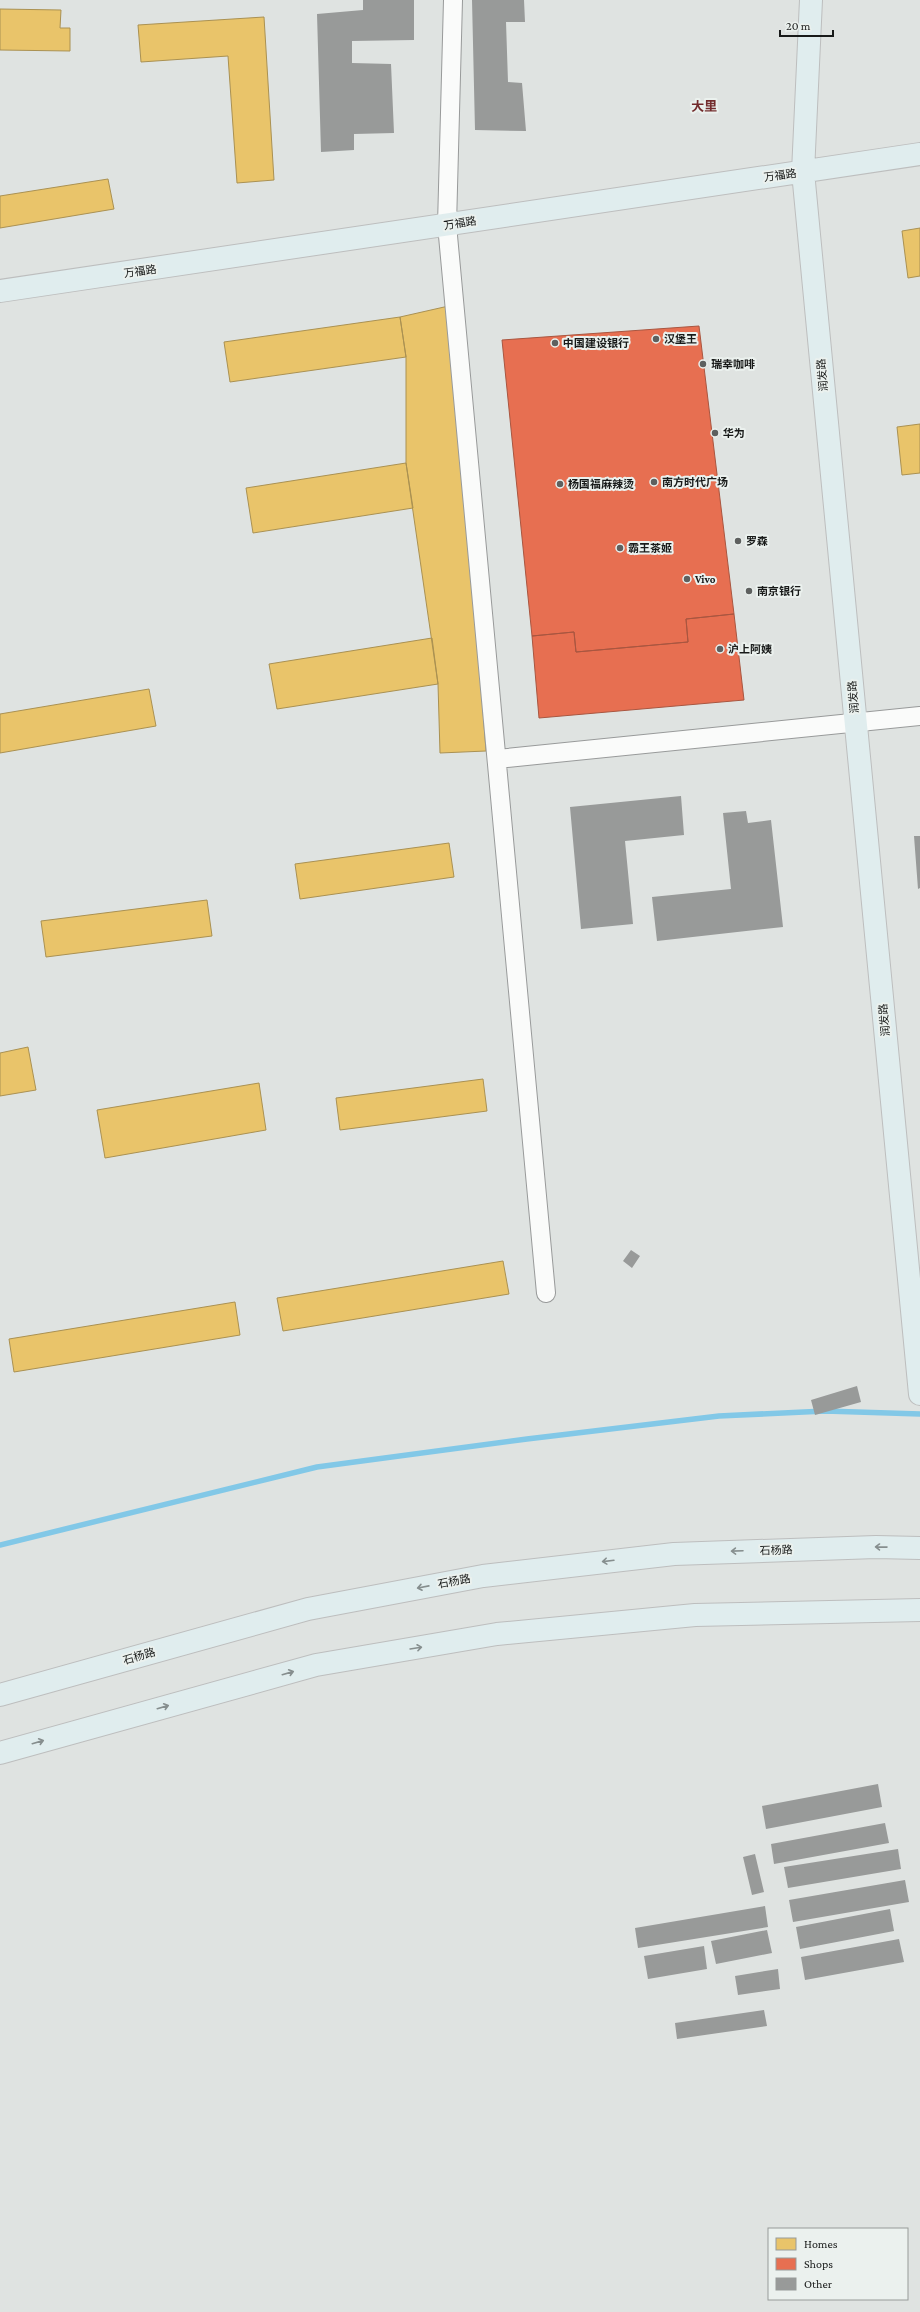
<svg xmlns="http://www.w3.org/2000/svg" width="920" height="2312" font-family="'Crimson Pro','Noto Sans SC',serif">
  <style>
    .homes { fill: #e9c46a; stroke: #aa9152 }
    .shops { fill: #e76f51; stroke: #a95640 }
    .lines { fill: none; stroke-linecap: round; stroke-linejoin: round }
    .stream { stroke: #82c8e7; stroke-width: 5.5 }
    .building { fill: #989a99 }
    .minor-casing { stroke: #989a9a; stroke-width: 20 }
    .major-casing { stroke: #bdbebe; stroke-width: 24 }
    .minor { stroke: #fafbfa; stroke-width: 18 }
    .major { stroke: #e0edee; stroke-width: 22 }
    .oneway { stroke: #868e8e }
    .poi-dot { fill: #5e605f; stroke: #ebf1ee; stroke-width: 1.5 }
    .labels { text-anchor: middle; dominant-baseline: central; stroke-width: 4; stroke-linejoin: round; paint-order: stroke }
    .street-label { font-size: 11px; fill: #181a19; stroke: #ebf1ee }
    .poi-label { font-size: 11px; font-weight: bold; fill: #181a19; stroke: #ebf1ee; text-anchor: start }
    .quarter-label { font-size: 13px; font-weight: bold; fill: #732c2d; stroke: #ebf1ee }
  </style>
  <rect width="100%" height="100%" fill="#dfe3e1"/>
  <path class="homes" d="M0 9 61 10 60 28H70V51L0 50Z
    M264 17 274 180 237 183 228 56 141 62 138 25Z
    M108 179 114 209 0 228V196Z
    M920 228V276L908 278 902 231Z
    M453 305 486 751 440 753 438 684 406 463V357L400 317Z
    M400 317 406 357 230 382 224 342Z
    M920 424V473L902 475 897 427Z
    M406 463 413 508 253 533 246 488Z
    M432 638 438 684 277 709 269 664Z
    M149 689 156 726 0 753V714Z
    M449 843 454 877 300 899 295 864Z
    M207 900 212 936 46 957 41 921Z
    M28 1047 36 1090 0 1096V1053Z
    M483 1079 487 1111 340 1130 336 1098Z
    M259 1083 266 1130 105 1158 97 1110Z
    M503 1261 509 1294 283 1331 277 1298Z
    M235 1302 240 1335 14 1372 9 1339Z"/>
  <path class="shops" d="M699 326 734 614 686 619 688 642 576 652 574 632 532 636 502 340Z
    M734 614 744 700 539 718 532 636 574 632 576 652 688 642 686 619Z"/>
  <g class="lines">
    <path class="stream" d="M0 1545 317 1467 527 1439 719 1416 825 1411 920 1414"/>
  </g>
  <path class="building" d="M363 0H414V40L352 41V63L391 64 394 133 354 134V150L321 152 317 14 363 10Z
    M472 0H524L525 22H506L508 82 522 83 526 131 475 130Z
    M681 796 684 835 625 841 633 924 581 929 570 807Z
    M746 811 748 823 771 820 783 927 657 941 652 897 731 889 723 813Z
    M914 836H920V888L918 889Z
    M631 1250 640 1256 632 1268 623 1261Z
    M857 1386 861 1402 815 1415 811 1400Z
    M878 1784 882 1807 766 1829 762 1806Z
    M885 1823 889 1843 774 1864 771 1844Z
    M898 1849 901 1869 788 1888 784 1867Z
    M755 1854 764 1892 752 1895 743 1857Z
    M905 1880 909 1902 793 1922 789 1900Z
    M765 1906 768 1927 638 1948 635 1928Z
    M890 1909 894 1931 800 1949 796 1927Z
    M767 1930 772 1953 716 1964 711 1941Z
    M899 1939 904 1962 805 1980 801 1957Z
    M704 1946 707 1969 648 1979 644 1956Z
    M778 1969 780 1989 738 1995 735 1976Z
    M764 2010 767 2026 677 2039 675 2023Z"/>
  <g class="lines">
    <g class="minor-casing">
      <path id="minor" d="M453 0 447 225 546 1293
        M497 759 920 716"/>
    </g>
    <g class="major-casing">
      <path id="major" d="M811 0 803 172 920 1394
        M0 291 920 154
        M0 1695 308 1609 483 1576 674 1554 876 1547 920 1548
        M0 1753 316 1665 497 1634 695 1615 920 1610"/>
    </g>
    <use href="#minor" class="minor"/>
    <use href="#major" class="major"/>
  </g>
  <defs><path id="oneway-shaft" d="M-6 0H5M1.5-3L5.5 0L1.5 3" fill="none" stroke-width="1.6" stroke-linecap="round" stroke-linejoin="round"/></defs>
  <g class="oneway">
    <use href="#oneway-shaft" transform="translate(881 1547) rotate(-179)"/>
    <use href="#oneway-shaft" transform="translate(737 1551) rotate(178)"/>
    <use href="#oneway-shaft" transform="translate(608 1561) rotate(173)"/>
    <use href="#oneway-shaft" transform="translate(423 1587) rotate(169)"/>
    <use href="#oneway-shaft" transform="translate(416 1648) rotate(-9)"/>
    <use href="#oneway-shaft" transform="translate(288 1673) rotate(-16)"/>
    <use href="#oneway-shaft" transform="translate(163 1707) rotate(-16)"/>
    <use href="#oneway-shaft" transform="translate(38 1742) rotate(-16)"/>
  </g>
  <g class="poi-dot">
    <circle cx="656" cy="339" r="4"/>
    <circle cx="555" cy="343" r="4"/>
    <circle cx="703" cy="364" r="4"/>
    <circle cx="715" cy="433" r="4"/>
    <circle cx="654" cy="482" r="4"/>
    <circle cx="560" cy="484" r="4"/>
    <circle cx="738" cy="541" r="4"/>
    <circle cx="620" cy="548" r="4"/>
    <circle cx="687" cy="579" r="4"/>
    <circle cx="749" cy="591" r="4"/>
    <circle cx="720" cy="649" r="4"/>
  </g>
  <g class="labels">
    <g class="street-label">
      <text transform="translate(780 175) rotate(-8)">万福路</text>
      <text transform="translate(460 223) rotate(-9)">万福路</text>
      <text transform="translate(140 271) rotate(-8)">万福路</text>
      <text transform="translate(822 375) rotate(-95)">润发路</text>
      <text transform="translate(853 697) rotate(-95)">润发路</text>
      <text transform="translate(884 1020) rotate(-95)">润发路</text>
      <text transform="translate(776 1550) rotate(-2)">石杨路</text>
      <text transform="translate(454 1581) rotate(-11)">石杨路</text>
      <text transform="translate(139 1656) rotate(-16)">石杨路</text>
    </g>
    <g class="poi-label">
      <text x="664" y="339">汉堡王</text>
      <text x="563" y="343">中国建设银行</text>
      <text x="711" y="364">瑞幸咖啡</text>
      <text x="723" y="433">华为</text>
      <text x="662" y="482">南方时代广场</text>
      <text x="568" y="484">杨国福麻辣烫</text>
      <text x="746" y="541">罗森</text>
      <text x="628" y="548">霸王茶姬</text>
      <text x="695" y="579">Vivo</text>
      <text x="757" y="591">南京银行</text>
      <text x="728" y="649">沪上阿姨</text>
    </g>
    <g class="quarter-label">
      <text x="704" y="106">大里</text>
    </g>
  </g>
  <rect x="768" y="2228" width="140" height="72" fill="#ebf1ee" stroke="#979b99"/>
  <rect x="776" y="2238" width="20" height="12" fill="#e9c46a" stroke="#979b99"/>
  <text x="804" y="2248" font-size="12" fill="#181a19">Homes</text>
  <rect x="776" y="2258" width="20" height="12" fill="#e76f51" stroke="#979b99"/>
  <text x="804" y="2268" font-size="12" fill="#181a19">Shops</text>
  <rect x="776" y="2278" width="20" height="12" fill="#989a99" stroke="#979b99"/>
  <text x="804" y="2288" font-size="12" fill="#181a19">Other</text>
  <path d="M780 30v6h53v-6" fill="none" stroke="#181a19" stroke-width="2"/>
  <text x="786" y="30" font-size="12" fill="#181a19" stroke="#ebf1ee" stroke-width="3" paint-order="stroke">20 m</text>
</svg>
